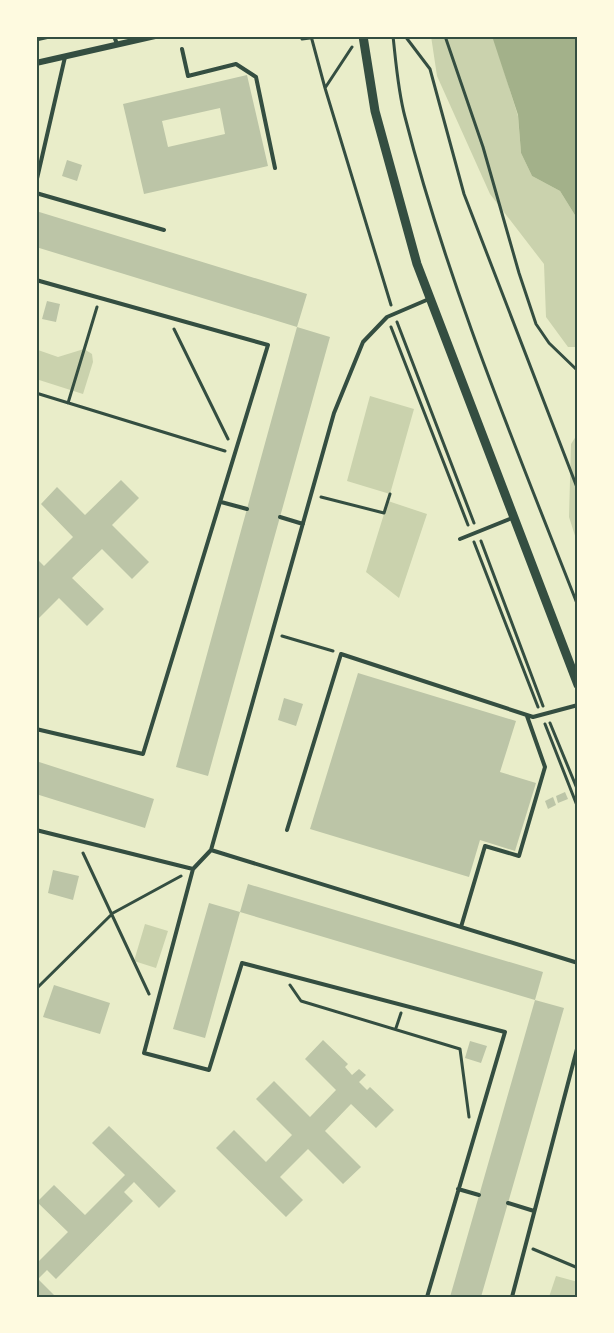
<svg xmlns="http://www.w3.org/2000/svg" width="614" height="1333" font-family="'Exo 2',sans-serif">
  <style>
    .green { fill: #cad2ad }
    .water { fill: #a3b18a }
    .building { fill: #bcc5a7; fill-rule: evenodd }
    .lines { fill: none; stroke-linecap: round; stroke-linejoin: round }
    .path { stroke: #344e41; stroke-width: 3 }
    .service { stroke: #344e41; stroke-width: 4 }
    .minor { stroke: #344e41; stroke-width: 6 }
    .tertiary { stroke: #344e41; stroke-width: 9 }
    .neatline { fill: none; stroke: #344e41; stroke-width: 2 }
  </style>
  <rect width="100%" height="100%" fill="#e9edc9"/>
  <path class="green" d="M431 36H492L494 39 518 116 521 153 532 176 560 191 578 220V347H568L546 317 544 264 490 194 437 76Z
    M84 349 92 354 93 362 83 394 36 379 38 350 58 357Z
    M370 396 414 409 390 494 347 481Z
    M578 433V545L569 517 571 444Z
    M388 501 427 514 399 598 366 572Z
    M145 924 168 931 156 968 134 961Z
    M556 1276 578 1282V1297H549Z"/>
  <path class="water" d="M492 36H578V220L560 191 532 176 521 153 518 115Z"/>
  <path class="building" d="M247 75 268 166 144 194 123 104ZM220 108 225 134 168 147 162 121Z
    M67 160 82 165 77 181 62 176Z
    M36 211 307 294 297 327 330 337 208 776 176 767 297 327 36 247Z
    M47 301 60 304 56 322 42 319Z
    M121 480 139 498 112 525 149 562 132 579 102 549 72 578 104 609 87 626 59 598 36 621V558L44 566 73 537 41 504 57 487 85 515Z
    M358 673 516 721 500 772 536 783 515 851 480 840 469 877 310 829Z
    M284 698 303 704 296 726 278 720Z
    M36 761 154 799 145 828 36 794Z
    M565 792 568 799 558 803 556 796Z
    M553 797 556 805 548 809 545 801Z
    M53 870 79 876 73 900 48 893Z
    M248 884 543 972 535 1000 240 912Z
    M209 903 240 912 205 1038 173 1029Z
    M54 985 110 1003 100 1034 43 1017Z
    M535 1000 564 1008 481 1297H450Z
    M323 1040 348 1064 345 1067 352 1075 359 1069 366 1075 359 1082 367 1090 370 1087 394 1110 376 1128 351 1104 325 1131 361 1167 343 1184 308 1149 280 1177 303 1200 286 1217 216 1148 234 1130 266 1162 292 1135 256 1099 274 1081 310 1117 336 1090 305 1059Z
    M470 1041 487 1046 481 1063 465 1058Z
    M109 1126 176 1191 159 1208 134 1182 124 1192 133 1201 56 1279 47 1270 38 1279 56 1297H36V1264L68 1232 37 1202 54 1185 85 1215 125 1175 92 1143Z"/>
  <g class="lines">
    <path class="path" d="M311 36 325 88
      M393 36C396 63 398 91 405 117 448 285 515 445 578 606
      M405 36 430 69 464 194 578 490
      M445 36 483 147 519 273 536 324 549 343 578 371
      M302 39 326 36
      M36 40 54 36
      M352 47 325 88 391 305
      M397 322 474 523
      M391 327 468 525
      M174 329 228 439
      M36 393 225 451
      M68 403 97 307
      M321 497 384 513 390 494
      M481 541 543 706
      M474 542 538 707
      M282 636 333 651
      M550 723 578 791
      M545 724 578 808
      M83 853 149 994
      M290 985 301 1001 460 1049 469 1117
      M36 989 113 913 181 876
      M396 1028 401 1013
      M533 1249 578 1268"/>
    <path class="service" d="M114 36 117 44
      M182 49 188 76 236 64 256 77 275 168
      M36 183 65 57
      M36 193 164 230
      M36 280 268 345 143 754 36 729
      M221 502 247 509
      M280 517 303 524
      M460 539 512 518
      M36 830 193 869
      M287 830 341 654 533 717 578 705
      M211 850 578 963
      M461 927 485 846 519 856 545 767 527 716
      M458 1189 479 1195
      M508 1203 534 1211
      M427 1297 505 1032 242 963 209 1070 144 1053 193 869 211 850 334 413 363 342 387 317 429 299
      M512 1297 578 1045"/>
    <path class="minor" d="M36 63 155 36"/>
    <path class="tertiary" d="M363 36 375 111 417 264 578 685"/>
  </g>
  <rect width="614" height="1333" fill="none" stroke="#fefae0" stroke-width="75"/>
  <rect x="38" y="38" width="538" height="1258" class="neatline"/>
</svg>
